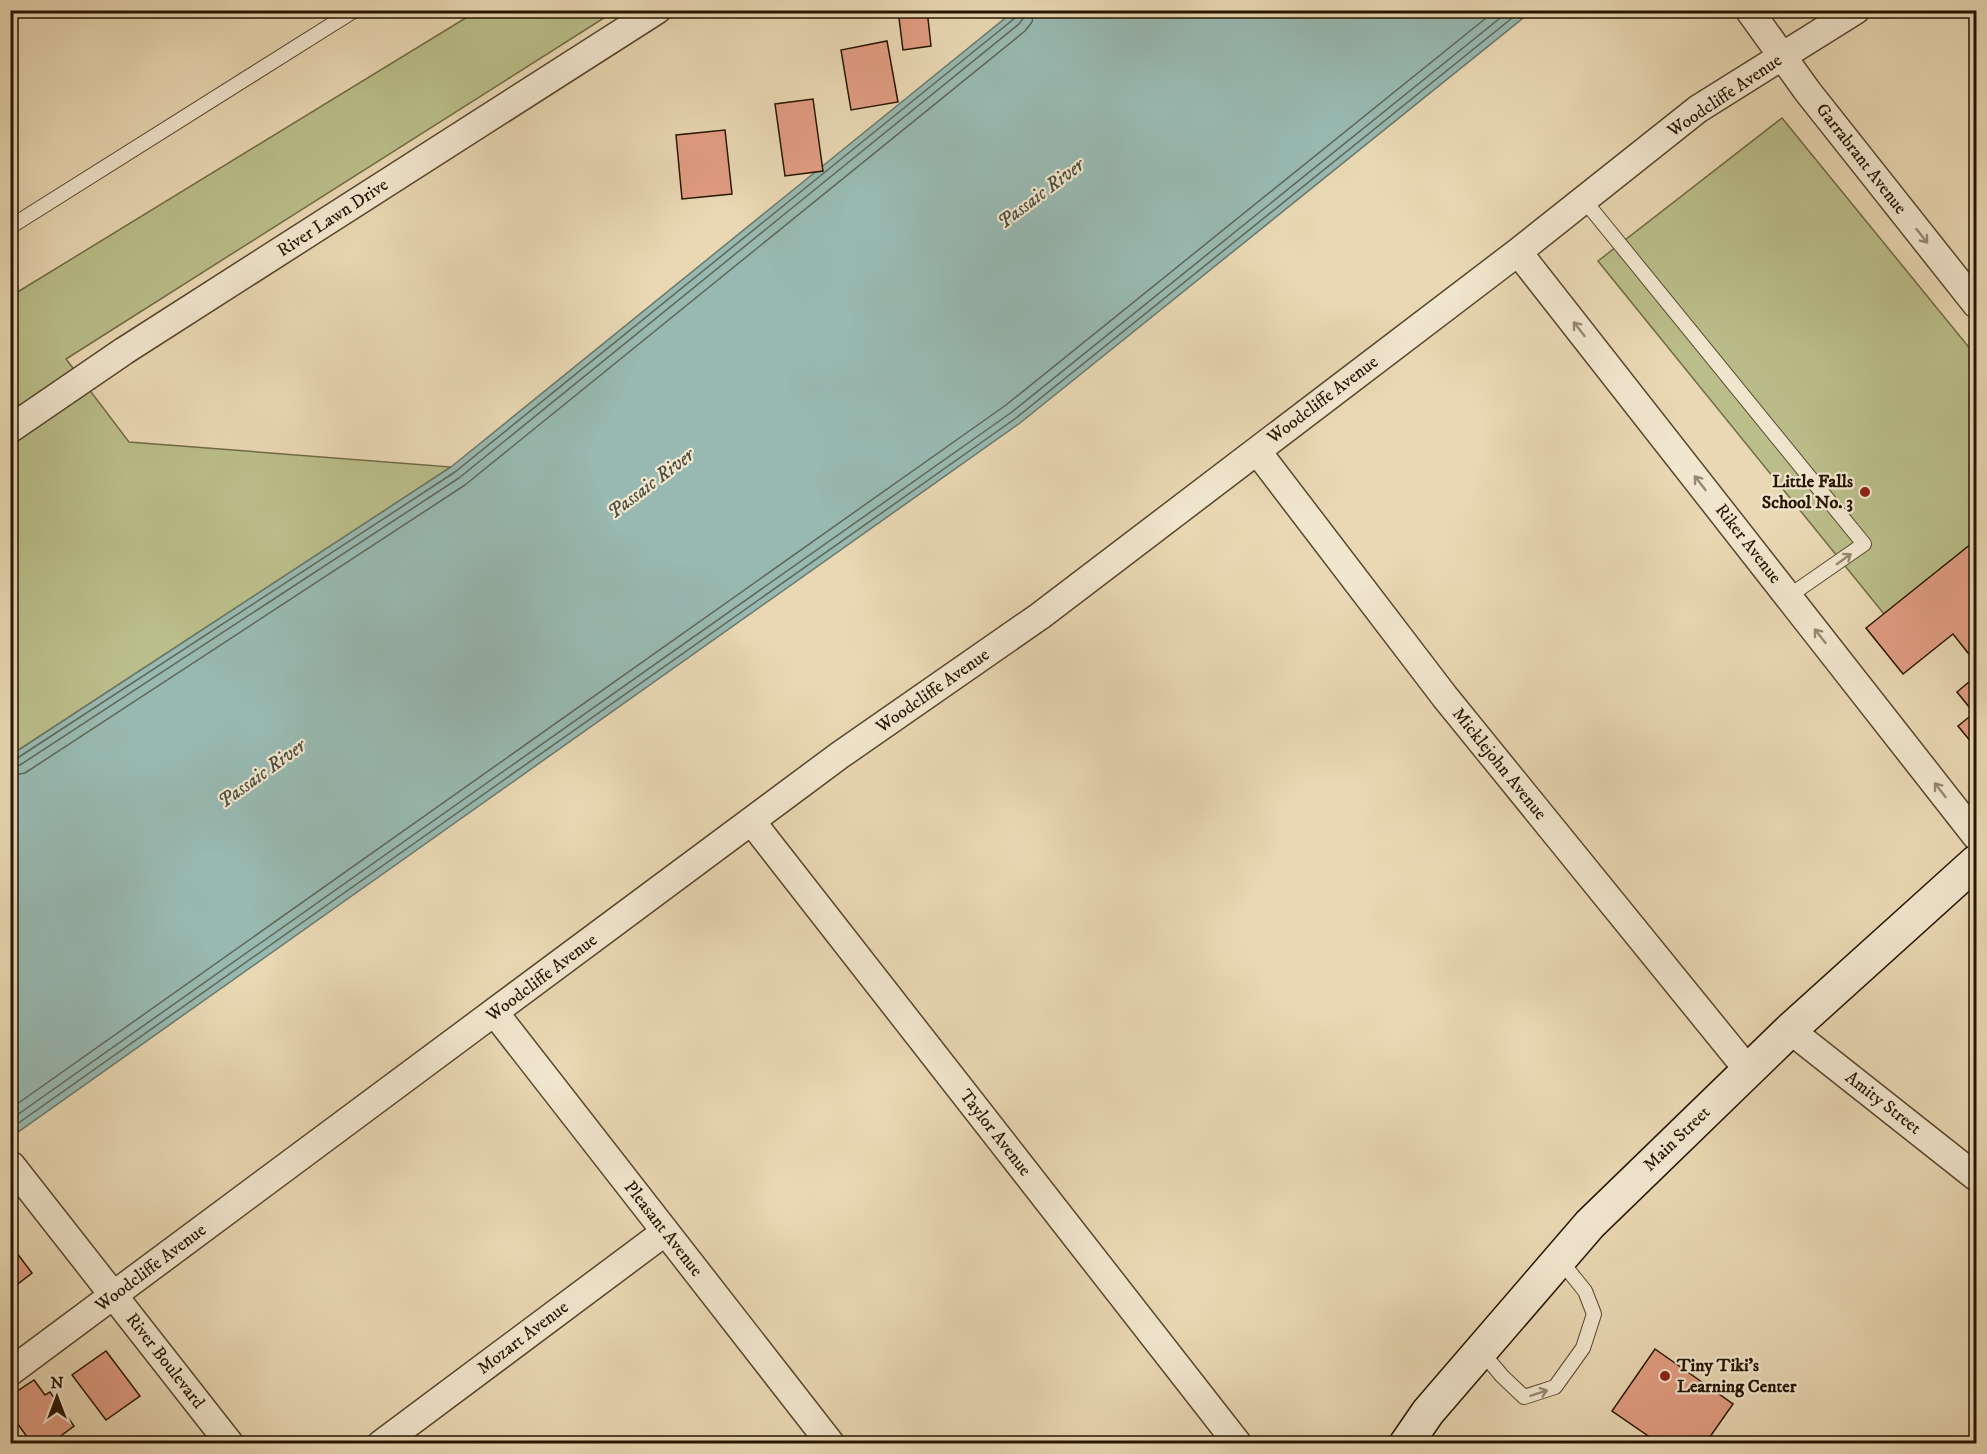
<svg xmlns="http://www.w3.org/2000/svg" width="1987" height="1454" font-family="'IM FELL DW Pica',serif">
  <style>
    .green { fill: #babe8a; stroke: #706a45; stroke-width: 1.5 }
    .water { fill: #98b9b1; stroke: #6a776a; stroke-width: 1.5 }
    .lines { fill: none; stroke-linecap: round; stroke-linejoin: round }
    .shore { stroke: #5f6758; stroke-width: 1.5 }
    .building { fill: #e29d83; stroke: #261500; stroke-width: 1.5 }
    .lane-casing { stroke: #57462d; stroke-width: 16 }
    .street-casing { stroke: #57462d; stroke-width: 30 }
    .secondary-casing { stroke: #261500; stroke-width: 36 }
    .lane { stroke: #f1e6ce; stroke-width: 14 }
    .street { stroke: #f1e6ce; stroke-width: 27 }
    .secondary { stroke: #f1e6ce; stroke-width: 33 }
    .oneway { stroke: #968871 }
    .poi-dot { fill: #8f2418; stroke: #f1e6ce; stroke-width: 2 }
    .labels { text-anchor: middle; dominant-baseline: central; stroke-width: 4.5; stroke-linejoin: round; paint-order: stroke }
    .street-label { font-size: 18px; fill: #261500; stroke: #f1e6ce }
    .poi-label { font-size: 18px; font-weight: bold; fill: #261500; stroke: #f1e6ce; text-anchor: end }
    .water-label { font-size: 20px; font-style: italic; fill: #4e4e3e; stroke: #f1e6ce }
  </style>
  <rect width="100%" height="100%" fill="#e9d8b3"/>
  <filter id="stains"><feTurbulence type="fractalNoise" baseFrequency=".00333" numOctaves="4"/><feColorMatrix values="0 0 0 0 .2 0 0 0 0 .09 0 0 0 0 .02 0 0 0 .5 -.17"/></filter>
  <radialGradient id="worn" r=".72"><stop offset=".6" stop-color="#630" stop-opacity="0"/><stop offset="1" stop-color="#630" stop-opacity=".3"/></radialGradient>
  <path class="green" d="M477 11H615L66 359 129 442 451 467 11 755V296Z
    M1782 118 1976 356V458L1970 463 1976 471V540L1884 614 1598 261Z"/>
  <path class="water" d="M1014 11H1532L1020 423 11 1137V755L451 467Z"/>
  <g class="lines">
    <path class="shore" d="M10 760 16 759 455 472 1015 18 1017 10
      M10 767 20 765 459 478 1019 24 1024 17 1025 10
      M10 776 25 773 465 485 1025 31 1032 22 1034 10
      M10 1109 1006 405 1496 10
      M10 1120 1012 412 1510 10
      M10 1129 1016 418 1522 10"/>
  </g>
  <path class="building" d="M898 10H927L931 46 903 50Z
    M887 41 898 102 851 110 841 50Z
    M813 99 823 171 785 176 775 104Z
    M725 130 732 194 682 199 676 135Z
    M1976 540V663L1953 634 1903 674 1866 628Z
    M1976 676V748L1958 726 1974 713 1957 692Z
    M10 1244 32 1273 10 1290Z
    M1655 1349 1733 1404 1705 1444H1660L1612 1411Z
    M106 1351 140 1396 106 1420 72 1375Z
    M34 1380 45 1395 50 1392 74 1426 50 1444H32L10 1413V1396Z"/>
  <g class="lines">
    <g class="lane-casing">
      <path id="lane" d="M1584 200 1864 544 1789 596
        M10 227 355 10
        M1481 1351 1502 1376 1524 1397 1555 1387 1583 1348 1594 1314 1585 1291 1560 1260"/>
    </g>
    <g class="street-casing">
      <path id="street" d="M1749 10 1808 92 1976 304
        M1518 252 1976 836
        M10 429 124 351 657 10
        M1257 451 1445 697 1748 1070
        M752 822 1238 1444
        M495 1013 831 1444
        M1790 1030 1976 1177
        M12 1166 230 1444
        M10 1372 840 755 1040 616 1518 252 1698 109 1856 10
        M381 1444 665 1232"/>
    </g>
    <g class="secondary-casing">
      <path id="secondary" d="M1406 1444 1428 1412 1590 1224 1790 1030 1976 862"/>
    </g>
    <use href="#lane" class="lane"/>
    <use href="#street" class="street"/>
    <use href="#secondary" class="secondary"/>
  </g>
  <defs><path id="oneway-shaft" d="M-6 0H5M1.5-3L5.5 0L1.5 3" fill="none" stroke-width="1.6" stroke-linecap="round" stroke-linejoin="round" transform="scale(1.5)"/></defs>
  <g class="oneway">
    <use href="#oneway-shaft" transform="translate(1922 236) rotate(52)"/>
    <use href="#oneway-shaft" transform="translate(1579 329) rotate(-128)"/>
    <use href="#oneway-shaft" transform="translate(1700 483) rotate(-128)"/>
    <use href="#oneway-shaft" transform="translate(1844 559) rotate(-36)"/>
    <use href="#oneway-shaft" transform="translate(1820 636) rotate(-128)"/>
    <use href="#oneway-shaft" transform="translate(1940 790) rotate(-128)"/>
    <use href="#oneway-shaft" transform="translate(1539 1393) rotate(-18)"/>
  </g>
  <g class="poi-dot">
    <circle cx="1865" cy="492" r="6"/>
    <circle cx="1665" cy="1376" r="6"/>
  </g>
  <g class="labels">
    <g class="street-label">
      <text transform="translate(1725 96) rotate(-34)">Woodcliffe Avenue</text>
      <text transform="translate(1861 159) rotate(52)">Garrabrant Avenue</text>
      <text transform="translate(333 218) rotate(-33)">River Lawn Drive</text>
      <text transform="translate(1323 400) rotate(-37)">Woodcliffe Avenue</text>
      <text transform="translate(1748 544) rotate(52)">Riker Avenue</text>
      <text transform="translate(933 691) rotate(-35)">Woodcliffe Avenue</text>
      <text transform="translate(1499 764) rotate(51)">Micklejohn Avenue</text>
      <text transform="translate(542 978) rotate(-37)">Woodcliffe Avenue</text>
      <text transform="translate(1883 1103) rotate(38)">Amity Street</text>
      <text transform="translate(995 1133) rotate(52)">Taylor Avenue</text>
      <text transform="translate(1677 1139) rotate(-44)">Main Street</text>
      <text transform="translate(663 1229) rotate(52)">Pleasant Avenue</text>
      <text transform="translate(151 1268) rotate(-37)">Woodcliffe Avenue</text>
      <text transform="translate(523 1338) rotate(-37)">Mozart Avenue</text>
      <text transform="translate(165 1361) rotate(52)">River Boulevard</text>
    </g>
    <g class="poi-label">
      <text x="1853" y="482">Little Falls<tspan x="1853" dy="21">School No. 3</tspan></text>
      <text x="1677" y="1366" text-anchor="start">Tiny Tiki's<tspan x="1677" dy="21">Learning Center</tspan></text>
    </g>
    <g class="water-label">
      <text transform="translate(1041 194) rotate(-37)">Passaic River</text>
      <text transform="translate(651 484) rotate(-37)">Passaic River</text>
      <text transform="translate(262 774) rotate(-36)">Passaic River</text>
    </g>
  </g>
  <rect width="1987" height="1454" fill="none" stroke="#e9d8b3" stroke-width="36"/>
  <rect x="12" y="12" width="1963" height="1430" fill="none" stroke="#261500" stroke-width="3"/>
  <rect x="18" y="18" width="1951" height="1418" fill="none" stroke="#261500" stroke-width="1.5"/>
  <g transform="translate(57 1397)" stroke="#f1e6ce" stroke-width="4.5" paint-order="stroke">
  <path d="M0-4.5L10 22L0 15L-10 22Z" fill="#261500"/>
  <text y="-9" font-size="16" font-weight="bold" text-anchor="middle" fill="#261500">N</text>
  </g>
  <rect width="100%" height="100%" filter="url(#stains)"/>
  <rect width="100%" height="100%" fill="url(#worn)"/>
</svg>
